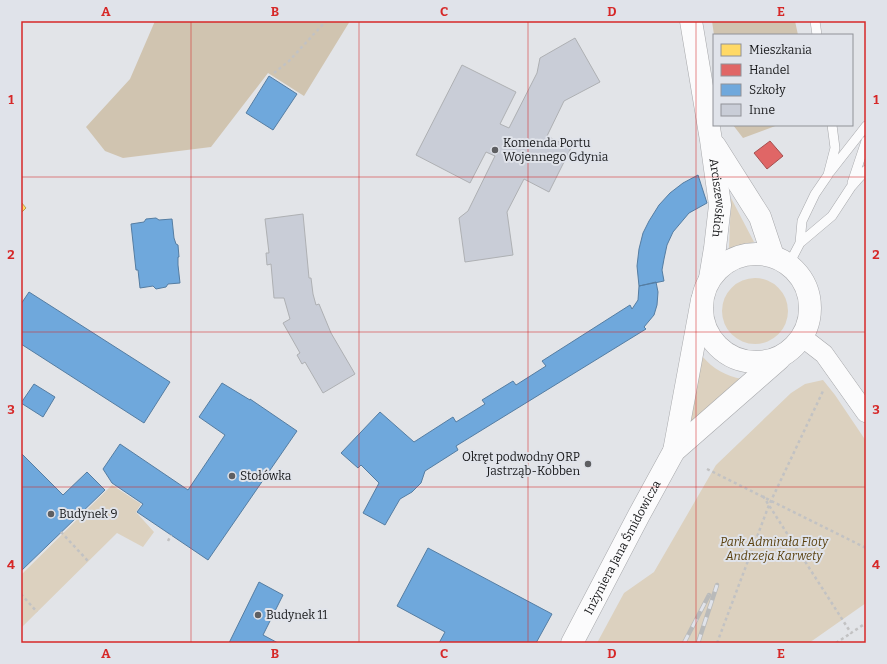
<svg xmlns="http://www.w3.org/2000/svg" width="887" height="664" font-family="Bitter,serif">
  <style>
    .green { fill: #dcd1bf }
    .forest { fill: #d0c4b0 }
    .homes { fill: #ffd966; stroke: #b99f4f }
    .shops { fill: #e06666; stroke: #a44f4f }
    .schools { fill: #6fa8dc; stroke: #557da2 }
    .building { fill: #c9cdd7; stroke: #aeb0b3 }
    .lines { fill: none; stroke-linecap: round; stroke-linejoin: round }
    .lane-casing { stroke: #a7a8ab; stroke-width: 10 }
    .street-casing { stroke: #a7a8ab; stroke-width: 20 }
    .secondary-casing { stroke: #a7a8ab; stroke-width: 23 }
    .path { stroke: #c2c2c3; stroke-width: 2.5; stroke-dasharray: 3 3; stroke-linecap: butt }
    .lane { stroke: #fbfbfc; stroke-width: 9 }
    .street { stroke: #fbfbfc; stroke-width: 19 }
    .secondary { stroke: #fbfbfc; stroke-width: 22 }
    .rail-casing { stroke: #b9baba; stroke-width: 4.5 }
    .rail { stroke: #e0e3ea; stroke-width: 3; stroke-dasharray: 9; stroke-linecap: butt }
    .grid { fill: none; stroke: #d62828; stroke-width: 1; stroke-opacity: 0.55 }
    .poi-dot { fill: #5e5f62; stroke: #e0e3ea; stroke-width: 1.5 }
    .labels { text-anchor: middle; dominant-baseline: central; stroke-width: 4; stroke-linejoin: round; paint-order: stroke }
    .poi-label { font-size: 12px; fill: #17181a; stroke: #e0e3ea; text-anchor: start }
    .street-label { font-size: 12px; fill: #17181a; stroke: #e0e3ea }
    .park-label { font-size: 12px; font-style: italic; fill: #5a410f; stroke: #e0e3ea }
    .neatline { fill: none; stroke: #d62828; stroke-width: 1.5 }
    .grid-label { font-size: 13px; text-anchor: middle; font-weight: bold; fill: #d62828 }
  </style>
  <rect width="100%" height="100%" fill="#e2e4e8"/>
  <path class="green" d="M731 198 754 242 729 248Z
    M722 311a33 33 0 1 1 66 0a33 33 0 1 1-66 0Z
    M702 356C713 369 726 376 742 379L686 436Z
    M823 380 835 395 866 441V603L809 643H597L624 593 654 572 716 465 791 393 805 384Z
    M112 485 141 504 136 512 154 532 143 547 117 533 21 628V575Z"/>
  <path class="forest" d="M155 21H350L304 96 268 73 211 147 123 158 105 151 86 127 130 79Z
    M712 21H795L798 35H714Z
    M733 125H778L743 138Z"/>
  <path class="homes" d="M21 202 26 208 21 213Z"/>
  <path class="shops" d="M770 141 783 156 767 169 754 153Z"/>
  <path class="schools" d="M269 76 297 94 273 130 246 113Z
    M698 175 707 203 689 213 673 232 667 245 664 259 662 270 664 281 639 286 637 266 639 249 643 233 649 221 659 205 670 193 683 183Z
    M156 218 159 220 172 219 174 238 176 244 178 245 179 257H178V265L180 283 168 284 166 287 156 289 153 286 140 288 138 270H136L131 224 144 222 146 219Z
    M656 282 658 292 657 305 654 315 644 327 646 329 456 446 458 450 425 471 421 483 412 492 400 499 385 525 363 513 379 483 361 465 358 468 341 453 380 412 414 442 453 417 456 422 485 404 482 400 513 381 516 385 546 366 542 361 630 305 632 309 638 300 639 286Z
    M29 292 170 382 144 423 21 344V304Z
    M222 383 250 400V399L297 431 208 560 137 512 143 504 112 483 103 469 120 444 188 490 225 435 199 417Z
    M34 384 55 397 43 417 21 403Z
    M21 453 63 495 87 472 105 490 21 571Z
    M428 548 552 614 536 643H439L445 632 397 606Z
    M259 582 283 595 263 635 278 643H229Z"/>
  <path class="building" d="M575 38 600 82 564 101 547 136 571 148 549 192 524 179 507 212 513 255 465 262 459 218 468 211 495 156 486 152 470 183 416 155 462 65 516 92 500 124 509 128 537 73 540 58Z
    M303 214 309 278H311L313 294 316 305 319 304 331 333 355 374 323 393 305 362 302 364 297 355 300 353 283 323 290 319 284 298H274L271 264 267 265 266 253H269L265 219Z"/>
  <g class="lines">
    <g class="lane-casing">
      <path id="lane" d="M815 21 817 35
        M830 172 866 126
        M852 183 866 141
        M800 243 832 216 851 187 866 170
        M789 264 800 243 802 221 815 194 828 175 835 148 832 125"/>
    </g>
    <g class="street-casing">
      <path id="street" d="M802 337 824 354 866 413"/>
    </g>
    <g class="secondary-casing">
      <g id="secondary">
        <path id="s1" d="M691 21 711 140 720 205 715 248 710 278"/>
        <path d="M715 146 760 217 773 256"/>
        <circle cx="756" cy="308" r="54"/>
        <path d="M674 451 779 359"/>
        <path id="s2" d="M572 643 639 515 674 451 702 300"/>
      </g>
    </g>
    <path class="path" d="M274 73 289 61 326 21
      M707 469 866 548
      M763 496 851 633 866 623
      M61 532 88 561
      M168 541 171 535
      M21 594 37 612
      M717 643 769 505 824 389
      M836 643 851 633"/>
    <use href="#lane" class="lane"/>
    <use href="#street" class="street"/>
    <use href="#secondary" class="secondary"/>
    <g class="rail-casing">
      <path id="rail" d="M684 643 709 595
        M698 643 717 585"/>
    </g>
    <use href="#rail" class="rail"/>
  </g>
  <path class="grid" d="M191 21V643M359 21V643M528 21V643M696 21V643M21 177H866M21 332H866M21 487H866"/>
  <g class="poi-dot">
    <circle cx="495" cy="150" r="4"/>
    <circle cx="588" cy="464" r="4"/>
    <circle cx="232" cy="476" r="4"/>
    <circle cx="51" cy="514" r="4"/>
    <circle cx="258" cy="615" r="4"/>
  </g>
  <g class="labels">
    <g class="poi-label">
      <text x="503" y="143">Komenda Portu<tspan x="503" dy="14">Wojennego Gdynia</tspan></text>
      <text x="580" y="457" text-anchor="end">Okręt podwodny ORP<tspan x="580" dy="14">Jastrząb-Kobben</tspan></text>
      <text x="240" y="476">Stołówka</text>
      <text x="59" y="514">Budynek 9</text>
      <text x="266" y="615">Budynek 11</text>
    </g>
    <g class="street-label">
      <text stroke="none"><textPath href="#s1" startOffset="179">Arciszewskich</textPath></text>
      <text stroke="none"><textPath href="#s2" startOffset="108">Inżyniera Jana Śmidowicza</textPath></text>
    </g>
    <g class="park-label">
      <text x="774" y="542">Park Admirała Floty<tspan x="774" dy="14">Andrzeja Karwety</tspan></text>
    </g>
  </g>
  <rect width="887" height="664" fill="none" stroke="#e0e3ea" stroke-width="44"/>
  <rect x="713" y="34" width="140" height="92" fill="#e0e3ea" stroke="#909297"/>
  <rect x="721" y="44" width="20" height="12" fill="#ffd966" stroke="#909297"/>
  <text x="749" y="54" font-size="12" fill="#17181a">Mieszkania</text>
  <rect x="721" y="64" width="20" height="12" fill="#e06666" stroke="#909297"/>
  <text x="749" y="74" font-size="12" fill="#17181a">Handel</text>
  <rect x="721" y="84" width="20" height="12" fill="#6fa8dc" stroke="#909297"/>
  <text x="749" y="94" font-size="12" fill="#17181a">Szkoły</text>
  <rect x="721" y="104" width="20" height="12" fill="#c9cdd7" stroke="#909297"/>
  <text x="749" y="114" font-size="12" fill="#17181a">Inne</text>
  <rect x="22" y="22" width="843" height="620" class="neatline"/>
  <g class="grid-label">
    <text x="106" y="16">A</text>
    <text x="275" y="16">B</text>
    <text x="444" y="16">C</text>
    <text x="612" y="16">D</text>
    <text x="781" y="16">E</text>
    <text x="11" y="104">1</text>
    <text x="876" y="104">1</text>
    <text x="11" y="259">2</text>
    <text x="876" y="259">2</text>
    <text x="11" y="414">3</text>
    <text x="876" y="414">3</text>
    <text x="11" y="569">4</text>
    <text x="876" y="569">4</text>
    <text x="106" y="658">A</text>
    <text x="275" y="658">B</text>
    <text x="444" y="658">C</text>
    <text x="612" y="658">D</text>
    <text x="781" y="658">E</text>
  </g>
</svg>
